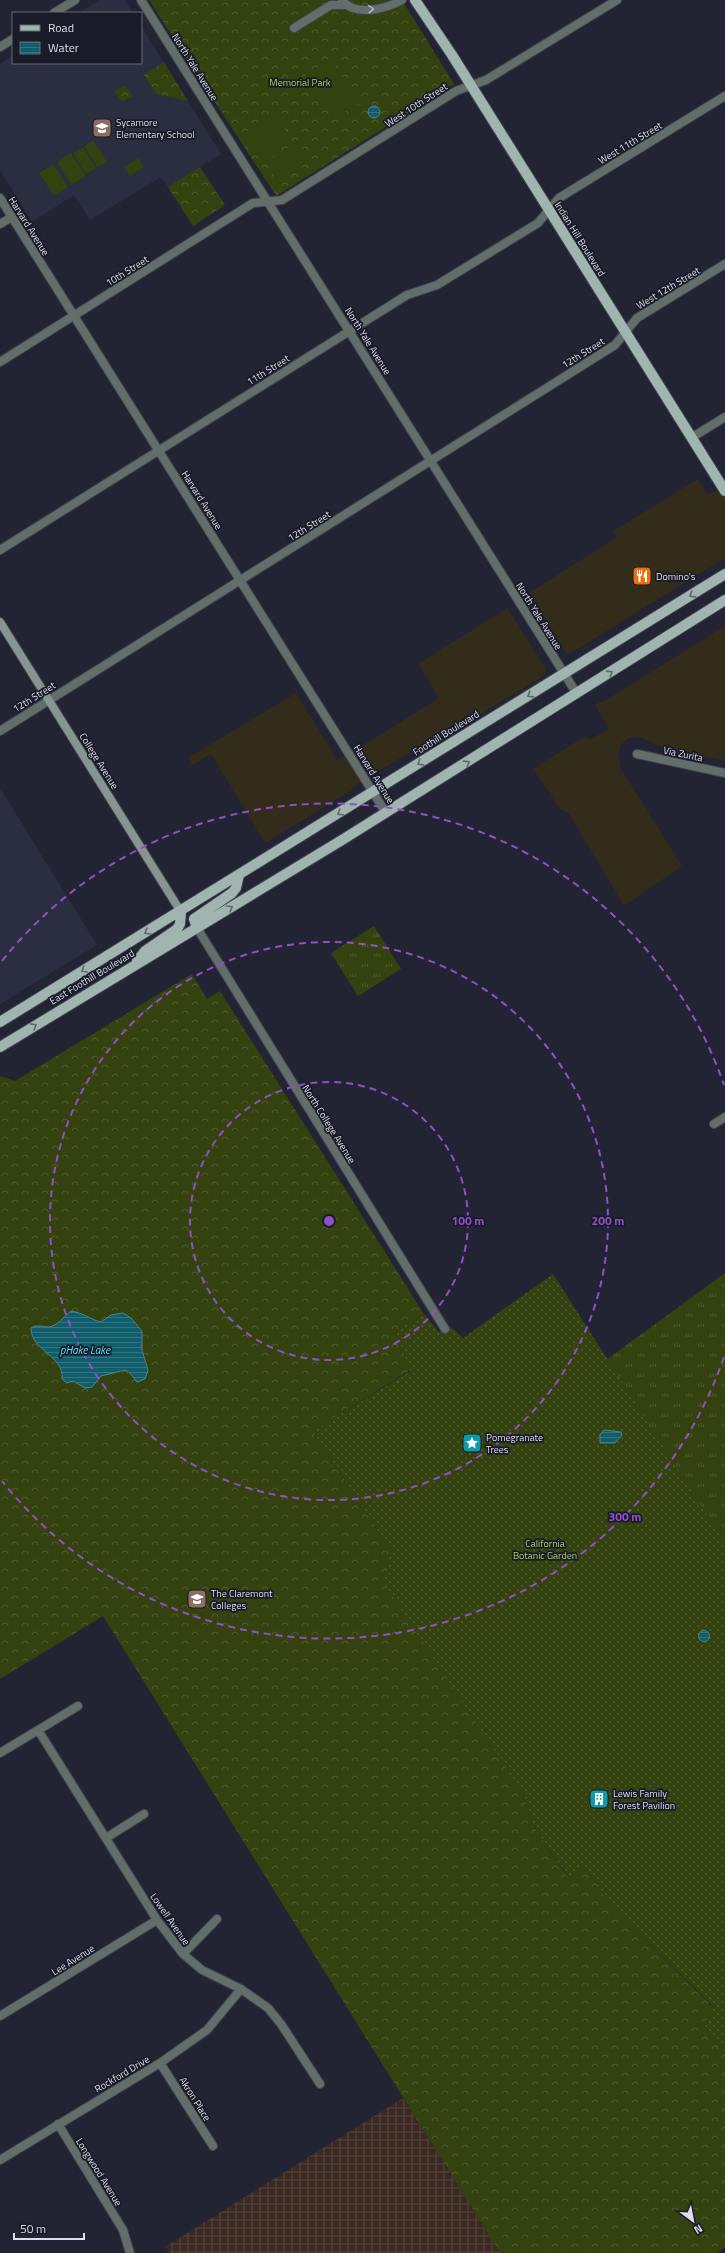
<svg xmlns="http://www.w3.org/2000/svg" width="725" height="2253" font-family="'Titillium Web',sans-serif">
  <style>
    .commercial { fill: #332c1b }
    .industrial { fill: url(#industrial-grid) }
    .built { fill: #2b2d41 }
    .grass { fill: url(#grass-tufts) }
    .forest { fill: url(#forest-crowns) }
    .garden { fill: url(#garden-dots) }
    .pitch { fill: #33420f }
    .water { fill: url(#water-rules); stroke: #4e8490 }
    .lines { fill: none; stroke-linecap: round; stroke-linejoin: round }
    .street-casing { stroke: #414250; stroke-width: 10 }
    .secondary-casing { stroke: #414250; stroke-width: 10 }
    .primary-casing { stroke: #414250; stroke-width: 12 }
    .street { stroke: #636d6a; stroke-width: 8 }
    .secondary { stroke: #869591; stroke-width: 8 }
    .primary { stroke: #a0b4b0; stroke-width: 10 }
    .oneway { stroke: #b2b6bc }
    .oneway2 { stroke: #5d686c }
    .ring { fill: none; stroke: #8f50c7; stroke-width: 2; stroke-dasharray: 7 5 }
    .labels { text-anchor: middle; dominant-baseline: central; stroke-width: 3.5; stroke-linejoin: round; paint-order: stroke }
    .street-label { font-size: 10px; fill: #dddee8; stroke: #1a1b29 }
    .park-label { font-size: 10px; fill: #abd05b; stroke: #1a1b29 }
    .poi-label { font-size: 10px; fill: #dddee8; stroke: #1a1b29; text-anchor: start }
    .water-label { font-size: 11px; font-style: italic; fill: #58dff8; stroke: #1a1b29 }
    .centre { fill: #8f50c7; stroke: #1a1b29; stroke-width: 2 }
    .ring-label { font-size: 12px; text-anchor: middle; font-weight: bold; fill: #8f50c7; stroke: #1a1b29; stroke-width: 3.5; stroke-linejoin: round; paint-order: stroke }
  </style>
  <defs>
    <pattern id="industrial-grid" width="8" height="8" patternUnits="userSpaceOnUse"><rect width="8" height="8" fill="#3a2821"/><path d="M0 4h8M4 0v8" fill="none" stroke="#564741"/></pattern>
    <pattern id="grass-tufts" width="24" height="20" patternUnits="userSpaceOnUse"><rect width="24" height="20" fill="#33420f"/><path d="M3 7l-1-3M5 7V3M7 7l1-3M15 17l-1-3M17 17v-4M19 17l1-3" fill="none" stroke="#505d32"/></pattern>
    <pattern id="forest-crowns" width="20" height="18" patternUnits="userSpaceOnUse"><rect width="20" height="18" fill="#33420f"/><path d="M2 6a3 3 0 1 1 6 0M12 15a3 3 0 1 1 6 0" fill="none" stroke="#505d32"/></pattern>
    <pattern id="garden-dots" width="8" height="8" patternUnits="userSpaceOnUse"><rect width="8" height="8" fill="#33420f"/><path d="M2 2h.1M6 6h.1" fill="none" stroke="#505d32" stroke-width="1.8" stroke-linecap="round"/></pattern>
    <pattern id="water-rules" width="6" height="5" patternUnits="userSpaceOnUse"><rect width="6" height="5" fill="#105e6b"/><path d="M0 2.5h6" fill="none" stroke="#327580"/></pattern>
  </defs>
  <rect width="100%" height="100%" fill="#232433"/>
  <path class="commercial" d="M698 479 707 495 725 486V558L571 653H566L529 593 617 537 613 531Z
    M507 608 546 669 544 676 425 747 421 745 352 788V790L265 843 211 754 192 765 188 758 296 693 338 761 439 698 418 664Z
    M725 626V758L723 760 664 748 637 736 628 738 621 745 618 755 620 767 682 866 624 906 569 814 560 809 533 769 584 737 591 739 609 729 595 704 606 700Z"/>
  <path class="industrial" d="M403 2098 500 2253H170L165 2247Z"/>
  <path class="built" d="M99 0H125L133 13H79Z
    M141 26 221 154 200 167 225 205 193 226 161 177 90 220 74 195 32 222 0 170V64L13 55V63H141Z
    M0 788 97 945 0 1004Z"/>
  <path class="grass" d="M374 926 401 969 358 996 331 953Z
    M725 1273V1543L606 1360Z"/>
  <path class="forest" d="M149 0H402L454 84 276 196Z
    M164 62 188 101 156 94 144 75Z
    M125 85 133 96 122 102 114 92Z
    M200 167 225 205 193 226 168 187Z
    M192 974 207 999 220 991 424 1314 396 1331 410 1370 313 1431 391 1551 525 1797C529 1827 552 1853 568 1877L585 1866 613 1908 714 2008 704 2027 725 2050V2247L717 2253H500L103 1616 0 1679V1076L15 1081Z"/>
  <path class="garden" d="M553 1274 725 1543V2050L704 2027 714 2007 613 1908 585 1866 569 1877C552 1853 529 1827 525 1797L383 1582 391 1551 313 1431 410 1371 396 1331 424 1314 439 1332 450 1326 463 1338Z"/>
  <path class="pitch" d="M331 59 359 103 333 119 305 75Z
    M275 114 292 141 262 160 244 133Z
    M93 140 107 162 97 167 84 146Z
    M294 144 305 163 277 180 265 162Z
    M83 147 96 168 86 174 73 153Z
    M71 153 86 176 71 185 57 162Z
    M139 158 144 167 130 176 124 167Z
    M53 164 68 187 54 196 39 173Z"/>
  <path class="water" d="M368 112a6 6 0 1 1 12 0a6 6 0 1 1-12 0Z
    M71 1311C84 1313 89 1319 101 1322L111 1315 123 1313 131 1318 142 1331V1350L148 1370 145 1379 137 1382 129 1372 125 1370 101 1376 92 1387 85 1388 73 1381 67 1383 62 1379C65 1356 31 1351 31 1328 38 1324 42 1327 49 1327 57 1326 65 1316 71 1311Z
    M604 1430 621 1432 622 1435 615 1443H600V1434Z
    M698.5 1636a5.5 5.5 0 1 1 11 0a5.5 5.5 0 1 1-11 0Z"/>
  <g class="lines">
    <g class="street-casing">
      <path id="street" d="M141 0 577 694
        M342 0C355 17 386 9 402 0
        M54 13 75 0
        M294 28 331 5H346
        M0 47 13 39
        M0 198 386 813
        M0 224 12 217
        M0 362 253 203 282 200 456 91 486 80 617 0
        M691 438 725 417
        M0 550 407 295 437 285 538 223 559 198 725 96
        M0 731 615 345 637 318 725 264
        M637 754 725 773
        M197 928 445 1329
        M714 1124 725 1117
        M38 1730 157 1920 183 1954 202 1970 241 1989 268 2008 281 2024 320 2084
        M0 1753 78 1706
        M106 1838 144 1814
        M183 1954 217 1919
        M0 2016 157 1920
        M160 2063 213 2146
        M58 2124 123 2230 130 2253
        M0 2160 160 2063 207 2030 241 1989"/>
    </g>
    <g class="secondary-casing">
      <path id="secondary" d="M0 622 181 912"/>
    </g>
    <g class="primary-casing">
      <path id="primary" d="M415 0 452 55 725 491
        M197 928 194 919 232 893 236 888 239 875
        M137 961 145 951 177 929 180 924 181 912
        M0 1022 725 574
        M0 1047 342 840 725 600"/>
    </g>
    <use href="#street" class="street"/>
    <use href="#secondary" class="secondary"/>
    <use href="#primary" class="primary"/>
  </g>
  <defs><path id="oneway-chevron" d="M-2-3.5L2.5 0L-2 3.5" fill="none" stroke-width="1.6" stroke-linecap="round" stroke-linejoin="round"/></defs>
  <use class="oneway" href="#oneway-chevron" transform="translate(371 9) rotate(-4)"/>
  <g class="oneway2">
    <use href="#oneway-chevron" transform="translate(692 595) rotate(148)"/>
    <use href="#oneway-chevron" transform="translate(610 673) rotate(-32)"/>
    <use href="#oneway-chevron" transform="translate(530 695) rotate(148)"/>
    <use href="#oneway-chevron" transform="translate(420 763) rotate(148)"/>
    <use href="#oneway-chevron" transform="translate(467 763) rotate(-32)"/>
    <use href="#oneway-chevron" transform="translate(340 813) rotate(148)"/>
    <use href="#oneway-chevron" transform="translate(230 908) rotate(-31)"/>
    <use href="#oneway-chevron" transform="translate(147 932) rotate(149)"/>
    <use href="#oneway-chevron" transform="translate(84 970) rotate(149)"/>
    <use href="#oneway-chevron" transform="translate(34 1026) rotate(-31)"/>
  </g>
  <g class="ring">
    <circle cx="329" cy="1221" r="139"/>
    <circle cx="329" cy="1221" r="279"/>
    <path d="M724 1357A418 418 0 0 1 2 1481M2 961A418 418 0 0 1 724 1085"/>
  </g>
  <defs>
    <g id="school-square" transform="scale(1)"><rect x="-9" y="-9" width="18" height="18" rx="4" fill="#8d6e63" stroke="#1a1b29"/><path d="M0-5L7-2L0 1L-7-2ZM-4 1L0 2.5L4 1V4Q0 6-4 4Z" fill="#fff"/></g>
    <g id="restaurant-square" transform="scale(1)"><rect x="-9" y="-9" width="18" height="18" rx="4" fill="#e8710a" stroke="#1a1b29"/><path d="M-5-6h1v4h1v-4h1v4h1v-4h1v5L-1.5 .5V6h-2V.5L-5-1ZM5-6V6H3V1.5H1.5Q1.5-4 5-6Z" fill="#fff"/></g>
    <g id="sight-square" transform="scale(1)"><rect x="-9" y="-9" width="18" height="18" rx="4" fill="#0f9aa8" stroke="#1a1b29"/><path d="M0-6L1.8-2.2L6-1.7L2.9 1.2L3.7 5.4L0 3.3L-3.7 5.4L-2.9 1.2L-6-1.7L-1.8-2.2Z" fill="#fff"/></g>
    <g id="university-square" transform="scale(1)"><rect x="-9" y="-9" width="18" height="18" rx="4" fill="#8d6e63" stroke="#1a1b29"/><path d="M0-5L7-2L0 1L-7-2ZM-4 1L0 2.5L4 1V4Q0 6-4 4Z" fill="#fff"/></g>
    <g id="building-square" transform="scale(1)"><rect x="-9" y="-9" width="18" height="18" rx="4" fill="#0f9aa8" stroke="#1a1b29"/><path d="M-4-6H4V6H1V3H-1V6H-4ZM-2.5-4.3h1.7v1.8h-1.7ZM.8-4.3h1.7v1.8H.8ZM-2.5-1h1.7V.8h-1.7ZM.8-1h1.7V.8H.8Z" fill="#fff"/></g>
  </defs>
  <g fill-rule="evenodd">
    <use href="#school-square" x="102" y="128"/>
    <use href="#restaurant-square" x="642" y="576"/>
    <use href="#sight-square" x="472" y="1443"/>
    <use href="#university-square" x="197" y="1599"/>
    <use href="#building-square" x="599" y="1799"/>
  </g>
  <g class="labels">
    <g class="street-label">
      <text transform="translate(195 67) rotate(58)">North Yale Avenue</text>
      <text transform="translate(416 105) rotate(-33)">West 10th Street</text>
      <text transform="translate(630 143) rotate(-31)">West 11th Street</text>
      <text transform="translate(29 226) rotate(58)">Harvard Avenue</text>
      <text transform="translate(580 239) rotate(58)">Indian Hill Boulevard</text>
      <text transform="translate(127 271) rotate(-32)">10th Street</text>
      <text transform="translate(668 288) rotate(-31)">West 12th Street</text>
      <text transform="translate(368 341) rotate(58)">North Yale Avenue</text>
      <text transform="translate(583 353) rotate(-32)">12th Street</text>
      <text transform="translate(268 370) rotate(-32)">11th Street</text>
      <text transform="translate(202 500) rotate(58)">Harvard Avenue</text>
      <text transform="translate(309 526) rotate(-32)">12th Street</text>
      <text transform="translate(539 616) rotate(58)">North Yale Avenue</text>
      <text transform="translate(34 697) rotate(-32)">12th Street</text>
      <text transform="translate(446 733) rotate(-32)">Foothill Boulevard</text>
      <text transform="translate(683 754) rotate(12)">Via Zurita</text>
      <text transform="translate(99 761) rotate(58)">College Avenue</text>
      <text transform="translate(374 774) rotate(58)">Harvard Avenue</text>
      <text transform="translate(92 977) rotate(-31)">East Foothill Boulevard</text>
      <text transform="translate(329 1124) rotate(58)">North College Avenue</text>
      <text transform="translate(170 1919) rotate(55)">Lowell Avenue</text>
      <text transform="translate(73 1960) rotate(-32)">Lee Avenue</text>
      <text transform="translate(122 2074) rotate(-31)">Rockford Drive</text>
      <text transform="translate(195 2099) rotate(58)">Akron Place</text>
      <text transform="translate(99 2172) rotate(58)">Longwood Avenue</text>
    </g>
    <g class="park-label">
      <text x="300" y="82">Memorial Park</text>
      <text x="545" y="1543">California<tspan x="545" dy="12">Botanic Garden</tspan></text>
    </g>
    <g class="poi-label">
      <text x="116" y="122">Sycamore<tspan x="116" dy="12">Elementary School</tspan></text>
      <text x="656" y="576">Domino's</text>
      <text x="486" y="1437">Pomegranate<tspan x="486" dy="12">Trees</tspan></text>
      <text x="211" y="1593">The Claremont<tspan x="211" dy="12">Colleges</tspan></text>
      <text x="613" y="1793">Lewis Family<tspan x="613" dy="12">Forest Pavilion</tspan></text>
    </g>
    <g class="water-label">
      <text x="85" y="1350">pHake Lake</text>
    </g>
  </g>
  <circle cx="329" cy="1221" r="6" class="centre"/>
  <g class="ring-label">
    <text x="468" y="1225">100 m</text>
    <text x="608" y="1225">200 m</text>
    <text x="625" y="1521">300 m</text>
  </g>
  <rect x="12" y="12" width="130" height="52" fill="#1a1b29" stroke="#686975"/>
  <rect x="20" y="25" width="20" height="6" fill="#a0b4b0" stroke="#686975"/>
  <text x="48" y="32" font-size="12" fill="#dddee8">Road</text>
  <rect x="20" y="42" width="20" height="12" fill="url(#water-rules)" stroke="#686975"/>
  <text x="48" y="52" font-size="12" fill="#dddee8">Water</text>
  <g transform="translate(693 2221) rotate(148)" stroke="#1a1b29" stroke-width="3" paint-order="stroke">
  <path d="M0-3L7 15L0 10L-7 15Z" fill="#dddee8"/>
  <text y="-6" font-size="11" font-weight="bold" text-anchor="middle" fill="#dddee8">N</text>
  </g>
  <path d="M14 2233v6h70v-6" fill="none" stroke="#dddee8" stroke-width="2"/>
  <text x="20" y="2233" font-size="12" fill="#dddee8" stroke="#1a1b29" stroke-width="3" paint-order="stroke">50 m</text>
</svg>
